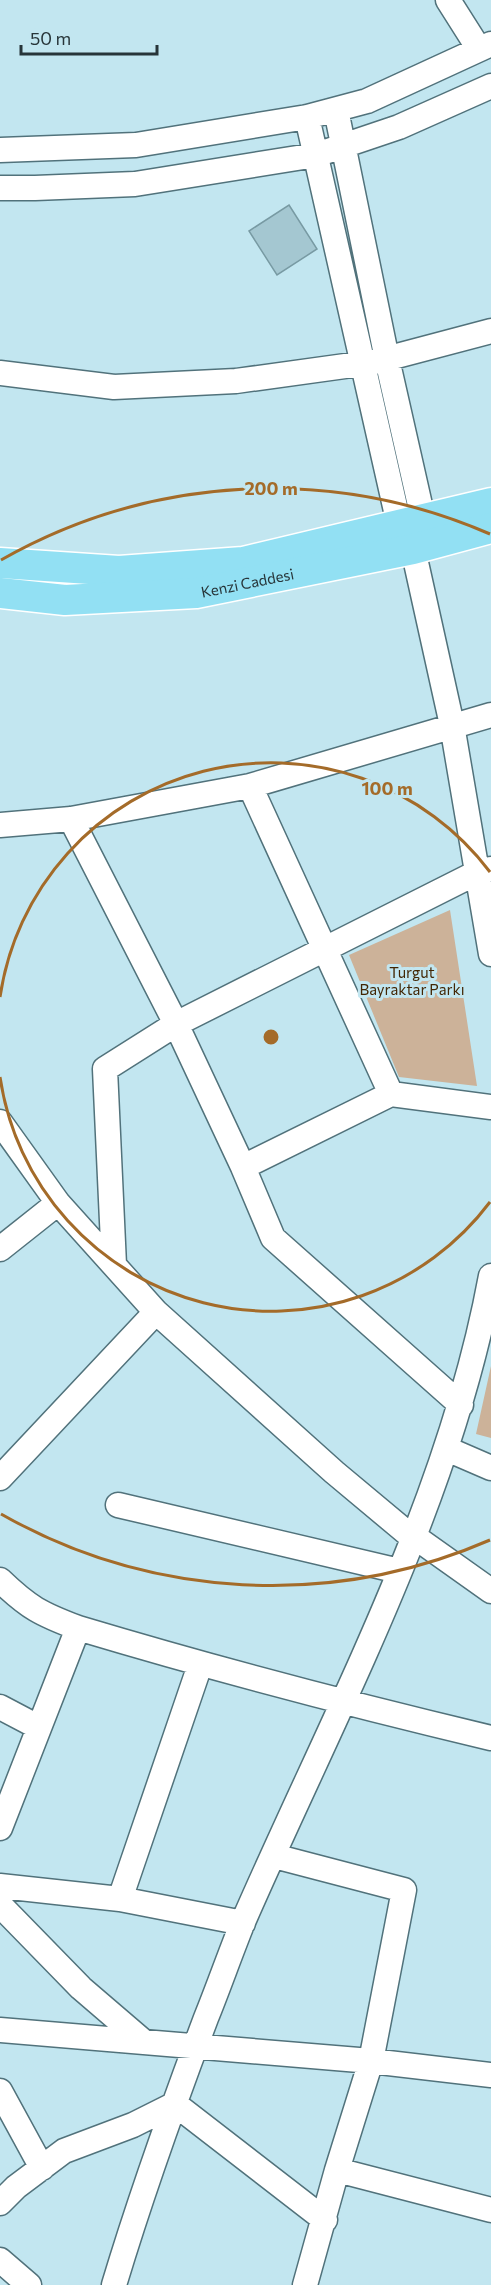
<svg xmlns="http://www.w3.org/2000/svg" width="491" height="2285" font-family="Commissioner,sans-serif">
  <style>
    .green { fill: #ccb299 }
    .building { fill: #a4c7d1; stroke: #789aa3; stroke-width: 1.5 }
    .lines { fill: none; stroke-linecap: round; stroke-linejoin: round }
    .minor-casing { stroke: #51727b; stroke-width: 27 }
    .major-casing { stroke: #fff; stroke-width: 33 }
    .minor { stroke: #fff; stroke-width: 24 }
    .major { stroke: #92e0f3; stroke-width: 30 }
    .ring { fill: none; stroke: #a46b29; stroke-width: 3 }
    .labels { text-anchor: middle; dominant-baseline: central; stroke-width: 6; stroke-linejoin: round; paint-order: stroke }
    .street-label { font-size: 15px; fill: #273539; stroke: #c2e6f0 }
    .park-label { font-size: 15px; fill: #422604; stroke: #c2e6f0 }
    .centre { fill: #a46b29; stroke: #c2e6f0; stroke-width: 3 }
    .ring-label { font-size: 18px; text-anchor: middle; font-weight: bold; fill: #a46b29; stroke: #c2e6f0; stroke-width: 6; stroke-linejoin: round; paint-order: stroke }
  </style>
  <rect width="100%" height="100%" fill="#c2e6f0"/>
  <path class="green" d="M450 910 477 1086 399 1077 349 955Z
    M491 1366V1438L476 1434Z"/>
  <path class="building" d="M289 205 317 249 277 275 249 231Z"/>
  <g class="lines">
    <g class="minor-casing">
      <path id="minor" d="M448 0 479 49
        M336 110 387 359 427 536
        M307 117 403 542
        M0 150 136 145 307 117 367 101 491 44
        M0 188H35L135 184 316 155 399 127 491 86
        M0 373 114 387 236 381 374 362 491 331
        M413 549 452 725 491 954
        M250 786 391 1094 491 1107
        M71 819 176 1024 243 1167 273 1238 461 1405
        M0 825 71 819 250 786 491 715
        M0 1122 58 1203 156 1312 334 1472 413 1538 422 1542 491 1591
        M243 1167 391 1094
        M0 1249 58 1203
        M114 1265 105 1069 176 1024 478 872 491 869
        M447 1449 491 1468
        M0 1478 156 1312
        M118 1505 399 1571
        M0 1580C29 1608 41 1614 78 1628
        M0 1707 38 1727
        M0 1828 78 1628C215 1669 352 1705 491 1738
        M274 1856 404 1890 371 2061 337 2170 305 2285
        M0 1886 120 1899 243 1923
        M120 1899 200 1665
        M0 1905 81 1988 144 2042
        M0 2030 371 2061 491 2075
        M0 2091 42 2168
        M337 2170 491 2210
        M0 2203 16 2187 64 2151 133 2125 175 2104 325 2220
        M0 2260 29 2285
        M114 2285C141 2195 173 2106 206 2018 219 1986 230 1954 243 1922 335 1711 449 1504 491 1276"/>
    </g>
    <g class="major-casing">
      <g id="major">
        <path d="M0 563 119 571 243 562 491 503"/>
        <path id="s1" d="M0 593 65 600 196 593 413 549 491 528"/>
      </g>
    </g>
    <use href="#minor" class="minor"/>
    <use href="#major" class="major"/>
  </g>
  <g class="ring">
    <path d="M490 1202A274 274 0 0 1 0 1077M0 997A274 274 0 0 1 490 872"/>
    <path d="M490 1540A548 548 0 0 1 1 1514M1 560A548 548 0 0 1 490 534"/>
  </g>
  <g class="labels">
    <g class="street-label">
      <text stroke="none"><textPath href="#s1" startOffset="249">Kenzi Caddesi</textPath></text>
    </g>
    <g class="park-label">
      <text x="412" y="972">Turgut<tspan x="412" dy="17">Bayraktar Parkı</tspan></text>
    </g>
  </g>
  <circle cx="271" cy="1037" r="9" class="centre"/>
  <g class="ring-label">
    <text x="271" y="495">200 m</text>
    <text x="387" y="795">100 m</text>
  </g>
  <path d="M21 45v9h136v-9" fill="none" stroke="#273539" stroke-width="3"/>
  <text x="30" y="45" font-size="18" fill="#273539" stroke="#c2e6f0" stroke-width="4.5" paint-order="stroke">50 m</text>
</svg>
